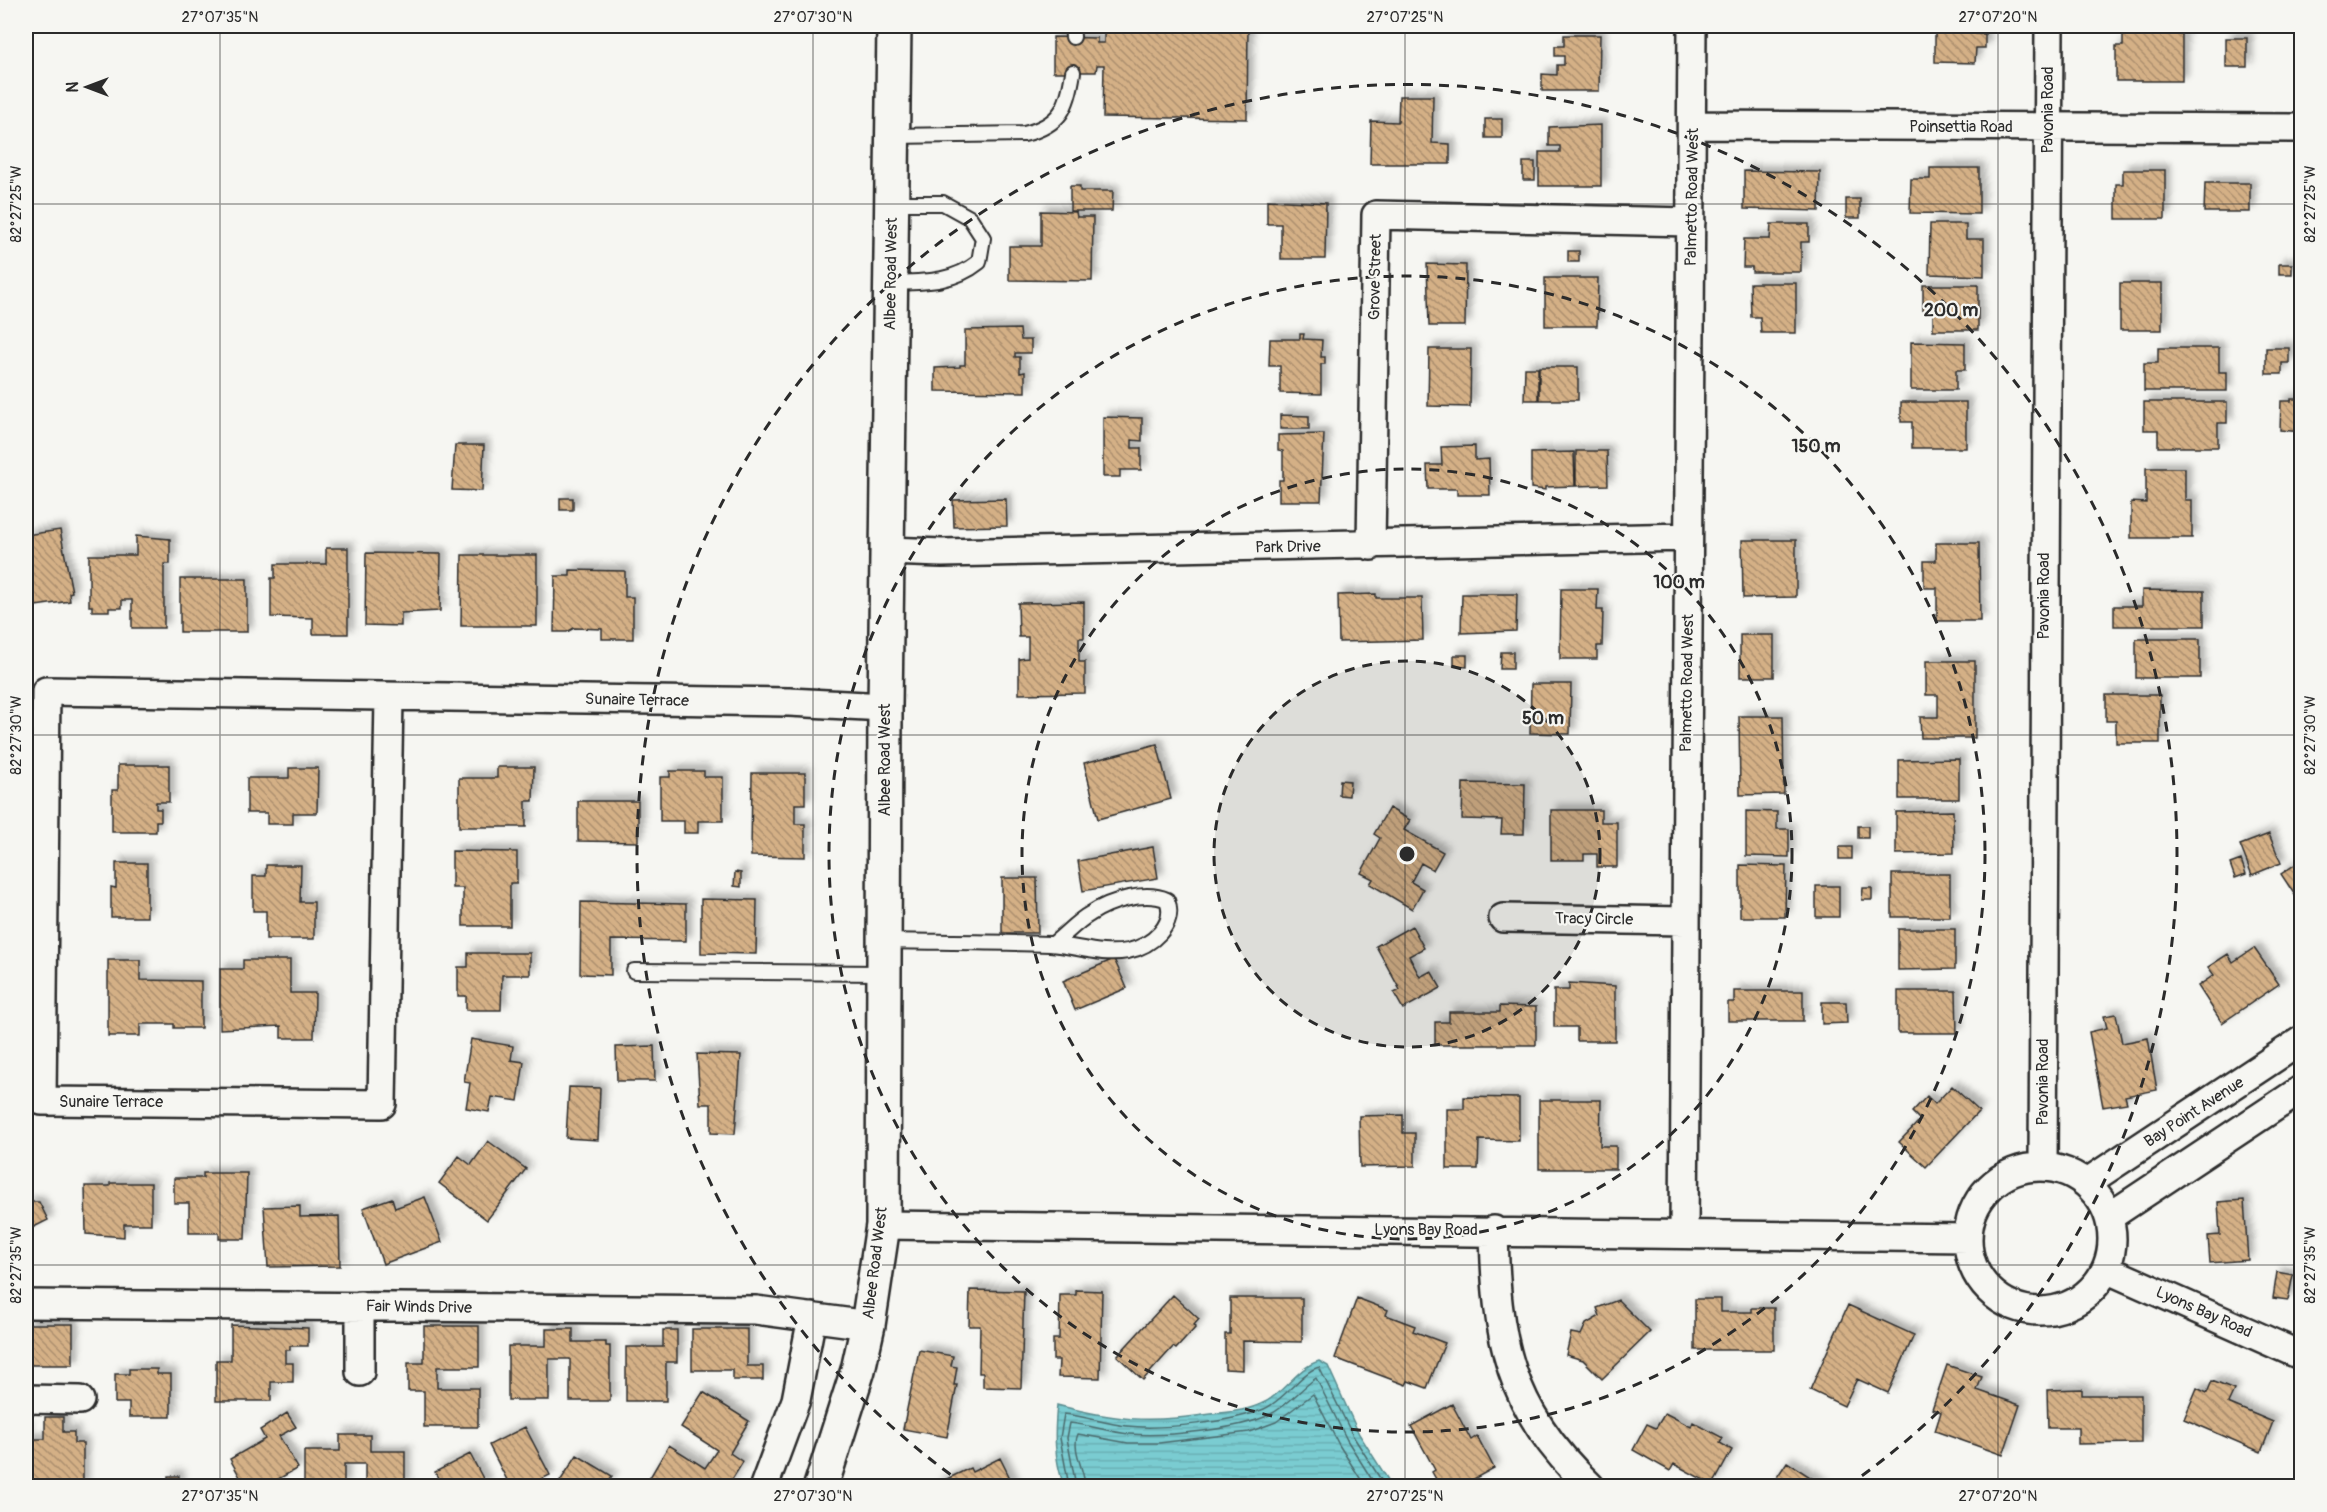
<svg xmlns="http://www.w3.org/2000/svg" width="2327" height="1512" font-family="Pangolin,sans-serif">
  <style>
    .water { fill: url(#water-rules); stroke: #5a8c8f; stroke-width: 1.5 }
    .lines { fill: none; stroke-linecap: round; stroke-linejoin: round }
    .shore { stroke: #4b6b6d; stroke-width: 1.5 }
    .building { fill: url(#building-back-hatch); stroke: #2b2b2b; stroke-width: 1.5; filter: url(#shadow) }
    .service-casing { stroke: #2b2b2b; stroke-width: 18 }
    .minor-casing { stroke: #2b2b2b; stroke-width: 32 }
    .tertiary-casing { stroke: #2b2b2b; stroke-width: 38 }
    .service { stroke: #f6f6f2; stroke-width: 14 }
    .minor { stroke: #f6f6f2; stroke-width: 27 }
    .tertiary { stroke: #f6f6f2; stroke-width: 33 }
    .ticks { fill: none; stroke: #2b2b2b; stroke-width: 1.5; stroke-opacity: 0.45 }
    .ring { fill: none; stroke: #2b2b2b; stroke-width: 3; stroke-dasharray: 10 8 }
    .labels { text-anchor: middle; dominant-baseline: central; stroke-width: 4.5; stroke-linejoin: round; paint-order: stroke }
    .street-label { font-size: 16px; fill: #2b2b2b; stroke: #f6f6f2 }
    .centre { fill: #2b2b2b; stroke: #f6f6f2; stroke-width: 3 }
    .ring-label { font-size: 18px; text-anchor: middle; font-weight: bold; fill: #2b2b2b; stroke: #f6f6f2; stroke-width: 4.5; stroke-linejoin: round; paint-order: stroke }
    .neatline { fill: none; stroke: #2b2b2b; stroke-width: 2 }
    .ticks-label { font-size: 15px; text-anchor: middle; fill: #2b2b2b }
  </style>
  <defs>
    <pattern id="water-rules" width="6" height="5" patternUnits="userSpaceOnUse" patternTransform="scale(1.5)"><rect width="6" height="5" fill="#7accd1"/><path d="M0 2.5h6" fill="none" stroke="#6aafb4"/></pattern>
    <pattern id="building-back-hatch" width="6" height="6" patternUnits="userSpaceOnUse" patternTransform="scale(1.5)"><rect width="6" height="6" fill="#d4b086"/><path d="M-1 5l2 2M0 0l6 6M5-1l2 2" fill="none" stroke="#ac8f6e"/></pattern>
    <filter id="shadow"><feDropShadow dx="5.5" dy="-5.5" stdDeviation="3" flood-color="#0004"/></filter>
  </defs>
  <rect width="100%" height="100%" fill="#f6f6f2"/>
  <filter id="ink" filterUnits="userSpaceOnUse"><feTurbulence type="fractalNoise" baseFrequency=".0167" numOctaves="2"/><feDisplacementMap in="SourceGraphic" scale="12" xChannelSelector="R" yChannelSelector="G"/><feConvolveMatrix kernelMatrix="1 2 1 2 8 2 1 2 1" color-interpolation-filters="sRGB"/></filter>
  <g filter="url(#ink)">
    <path class="water" d="M1319 1361 1328 1366 1359 1434 1392 1486H1064C1054 1458 1054 1435 1057 1405 1118 1421 1149 1423 1211 1414 1229 1412 1248 1411 1265 1402 1285 1392 1298 1367 1319 1361Z"/>
    <g class="lines">
      <path class="shore" d="M1069 1486 1060 1438 1064 1414C1085 1416 1106 1424 1127 1426 1161 1430 1233 1422 1264 1409 1285 1400 1301 1372 1319 1367L1353 1436 1385 1486
        M1076 1486 1067 1438 1070 1423C1090 1425 1109 1432 1129 1434 1164 1437 1238 1430 1269 1415 1288 1406 1300 1389 1316 1378L1347 1440 1376 1486
        M1085 1486C1085 1471 1071 1449 1078 1434L1128 1443H1159L1249 1432 1276 1422 1313 1394 1339 1445 1365 1486"/>
    </g>
    <path class="building" d="M1104 26H1248L1247 119 1103 117 1104 65H1097L1096 72H1053V37L1097 38V43H1104Z
      M1935 26H1976V34H1985V48H1976L1975 63 1935 62Z
      M2141 26H2157V30H2166V34H2182V81H2116V46H2123V32H2141Z
      M1564 35H1600L1599 91H1542V74L1557 75V65H1564V56H1555V46H1564Z
      M2226 38H2247V67H2226Z
      M1399 96H1433L1432 143 1450 144V164H1370L1371 121 1398 122Z
      M1485 119H1502V138H1485Z
      M1601 125V186H1539V152H1560V146H1549V127Z
      M1523 162H1535V180H1523Z
      M1930 168H1979V214L1910 213 1911 179H1930Z
      M2123 170H2165V219H2116V184H2123Z
      M1744 171 1820 172 1819 211 1744 209Z
      M2205 183H2250V212H2204Z
      M1070 186H1080V191H1113L1112 211H1070Z
      M1846 199H1860V218H1846Z
      M1267 200 1326 203 1325 259H1281V224H1267Z
      M1041 211 1076 212 1077 217H1093L1092 281 1009 280V246H1041Z
      M1771 224H1809V242H1801V272H1752V267H1743L1744 239H1770Z
      M1930 224H1966V239H1984V276L1929 274Z
      M1568 251H1579V262H1568Z
      M1427 264 1466 265 1465 326H1429Z
      M2279 264H2292V274H2279Z
      M1545 278H1598L1597 326H1545Z
      M1750 283H1796V333H1761L1760 317H1751Z
      M2120 283H2162V330H2120Z
      M1923 285H1978V330H1933V311H1923Z
      M1020 329 1021 340H1031V353H1015V357H1020V373L1025 372V392L935 391V368L960 367V365H965V330Z
      M1300 334H1304L1303 339 1322 340 1321 357H1325V364H1321V394L1280 393V366H1269L1270 339H1300Z
      M1911 342 1965 343V370H1956V390H1911Z
      M2158 348H2219V372H2227V391H2144V363H2158Z
      M2266 348H2289V363H2282V374H2266Z
      M1429 349H1471L1470 407 1428 406Z
      M1539 367H1578V400H1539Z
      M1525 368H1538V400H1524Z
      M2291 399H2302V432L2280 430 2281 401H2291Z
      M1901 402H1966V448H1912V422H1901Z
      M2144 402H2227V423H2218V447H2158V430H2144Z
      M1280 415 1309 416V429H1280Z
      M1103 417 1142 418V441L1132 440V448H1141V470H1120V477H1103Z
      M1324 434 1321 501H1279V480H1283V451L1278 450V435Z
      M455 445H484L482 491 452 490Z
      M1475 446V460L1489 459 1490 495H1457V489H1428L1427 465H1442L1441 447Z
      M1576 451H1607L1608 485 1576 486Z
      M1574 452 1575 486 1545 487V490L1531 488V453Z
      M2146 468H2185V500H2192V538H2131V502L2146 503Z
      M560 498H573V510H560Z
      M1006 499 1007 526 954 527 953 500Z
      M60 530 72 592 69 593 70 601 29 607 26 595V535Z
      M136 536 170 539V564H164V628H132V600H122V608H109V611H92V606H89V555H136Z
      M1742 540H1796V597L1743 598Z
      M1936 543H1979L1980 621H1937V588H1924V561H1936Z
      M326 548H348V634H313V618L271 617V578H275V564H326Z
      M366 553 441 554 440 611 401 613V626L365 625Z
      M462 555H537V626H461Z
      M570 570 625 571V597H633V639H602V629L574 628 567 632H554L555 576H570Z
      M180 579H247V632H180Z
      M2295 585H2302V614L2296 615Z
      M1561 589H1598L1597 610H1603L1602 646H1597V659H1560Z
      M2142 590 2204 591V626H2114V606H2142Z
      M1376 594V598H1422L1423 640 1339 642 1338 595Z
      M1462 594H1517L1516 631 1461 633Z
      M1084 602V638H1079V662H1085V693L1019 694V659L1028 658V637H1019L1018 603Z
      M1740 635H1774V677H1740Z
      M2136 639H2200V678H2136Z
      M1501 652H1513V669H1500Z
      M1454 655H1467V667L1454 666Z
      M1926 661H1975V738H1921L1920 717H1938V695H1926Z
      M1531 684H1571L1570 734 1530 733Z
      M2106 695H2160V743H2116V721H2106Z
      M1739 716H1783L1784 794 1740 795Z
      M1157 744 1171 799 1098 819 1084 763Z
      M1959 759V799H1899V760Z
      M118 765H169V802H156V809H161V821H156V832H112V790H118Z
      M497 767H534L533 801H526V827H459V778H497Z
      M289 768H318L317 813H293V824H267V813H247V778H289Z
      M670 771H704V777H723V821H698V833H684V821H660V777H670Z
      M752 773H805V804H795V824H805V857L751 856Z
      M1340 780 1350 781 1349 796 1339 795Z
      M1463 783 1525 784 1524 834H1501L1502 820 1462 819Z
      M578 801H638V842L578 841Z
      M1389 808 1410 820 1404 830 1443 852 1433 870 1421 863 1411 882 1423 889 1412 909 1370 884 1373 879 1361 873 1380 838 1374 834Z
      M1551 810H1601V822H1617V867H1597V854H1584V860H1551Z
      M1746 811 1777 812V829H1789V857L1746 856Z
      M1953 811 1954 853 1896 854V812Z
      M1858 826H1868V838H1858Z
      M2269 834 2281 863 2252 875 2240 845Z
      M1153 847 1158 878 1083 891 1078 861Z
      M1839 847H1852V859H1839Z
      M452 851 517 852V883H510V926H463V888H452Z
      M2241 860 2246 874 2235 878 2230 864Z
      M2302 860V906L2281 874Z
      M116 863H147V917H111V887L116 888Z
      M266 865H301L300 902H314V939H266V911H253V876H266Z
      M1740 865 1786 866 1785 917H1740Z
      M735 872 741 873V887L734 886Z
      M1892 874H1950V917H1892Z
      M1002 878H1037L1038 933H1002Z
      M1816 886H1839V917H1816Z
      M1863 888H1872V900H1862Z
      M701 899 757 900 756 954 701 953Z
      M581 902 686 904V941L611 940V975L580 974Z
      M1412 926 1424 948 1409 956 1420 977 1431 971 1441 988 1403 1009 1394 993 1400 990 1376 946Z
      M1898 929H1955V969L1898 970Z
      M2254 948 2279 984 2222 1023 2198 986 2214 975 2208 967 2228 954 2233 962Z
      M468 953H530V975H502L501 1010H466V996H458V967H468Z
      M1114 959 1127 988 1075 1010 1063 981Z
      M108 960H140V980L201 981V1028H174V1024H140V1036H108Z
      M243 960H290V993H315L314 1038H281V1026L220 1029V969H243Z
      M1569 983 1615 986V1041H1577V1027H1554V990H1569Z
      M1734 991H1803V1021H1728V1002H1734Z
      M1898 991H1956L1957 1033H1898Z
      M1822 1002H1846L1847 1023 1822 1024Z
      M1500 1006 1536 1007V1045H1435V1022H1449V1012H1500Z
      M2116 1014 2122 1043 2148 1038 2157 1090 2125 1096 2127 1103 2103 1107 2089 1032 2107 1028 2104 1016Z
      M471 1039 513 1046 511 1060 524 1062 518 1101 492 1097 489 1112 466 1108 470 1083 464 1082Z
      M654 1046 655 1081H617L616 1047Z
      M697 1054 741 1055 735 1134 711 1133V1104H700Z
      M1952 1086 1979 1111 1926 1167 1899 1142 1920 1120 1912 1112 1927 1096 1935 1104Z
      M569 1087 600 1088 598 1140 566 1138Z
      M1464 1097 1519 1098V1141L1479 1140 1478 1169H1447V1109H1464Z
      M1539 1100H1601L1600 1146H1616V1169H1539Z
      M1403 1115V1133H1415V1166L1360 1167 1359 1116Z
      M488 1141 526 1169 487 1220 439 1183 459 1156 471 1165Z
      M203 1173H247L245 1239H219V1233H189V1203H174V1178H203Z
      M110 1183H151V1224H124V1237L86 1234 85 1186H110Z
      M425 1197 442 1242 383 1264 363 1208 392 1198 395 1208Z
      M2244 1200 2248 1260 2210 1263 2208 1236 2220 1235 2218 1202Z
      M29 1202H39L48 1220 26 1231V1205H29Z
      M300 1206V1217L339 1216 340 1266 268 1267 264 1207Z
      M2277 1272 2293 1275 2288 1300 2273 1298Z
      M970 1290 1024 1291 1021 1388 983 1387V1373H979L980 1326H969Z
      M1076 1290 1102 1291 1100 1378 1058 1377 1059 1360H1053V1339H1059L1060 1295H1076Z
      M1173 1295 1199 1319 1194 1325 1196 1327 1176 1349 1173 1347 1143 1380 1117 1356Z
      M1230 1298H1302V1342L1243 1341V1370L1225 1369V1334H1230Z
      M1357 1298 1388 1310 1386 1315 1415 1326 1413 1331 1445 1343 1427 1388 1408 1381 1406 1385 1335 1358Z
      M1695 1299H1721V1312H1752V1308H1774V1350H1695Z
      M1618 1300 1650 1332 1602 1379 1583 1360 1566 1355 1571 1333 1581 1335 1586 1324 1600 1316 1597 1308Z
      M1848 1305 1914 1335 1888 1393 1857 1379 1844 1406 1810 1390Z
      M26 1324H73V1365H26Z
      M231 1325 308 1328V1346H290V1350H285V1363H293V1382H271V1401H216V1360H231Z
      M424 1326H479V1367H437V1388H478V1427H424V1391H408V1363H424Z
      M546 1329H573V1342H606V1346H610V1401H570V1359H549V1400H508V1346H546Z
      M692 1329H747V1366H763V1380H733V1370H692Z
      M663 1330H677V1362H666V1401H626V1347H663Z
      M919 1350 953 1356 951 1366 957 1367 954 1385H957L947 1437 903 1429Z
      M1947 1365 1982 1377 1977 1390 2020 1405 2003 1455 1935 1431 1941 1412 1932 1409Z
      M129 1369H157V1374H171V1417H129V1403H115V1374H129Z
      M2212 1381 2234 1390 2228 1403 2273 1422 2261 1452 2184 1419 2197 1388 2207 1393Z
      M2082 1389V1395H2141V1443L2078 1444V1428H2048L2047 1390Z
      M703 1392 749 1421 730 1453 743 1462 728 1486 719 1480 715 1486H661L649 1479 669 1445 705 1468 717 1450 681 1427Z
      M1452 1404 1471 1440 1477 1436 1494 1468 1461 1486H1440L1432 1472 1435 1470 1411 1426Z
      M287 1413 296 1427 279 1436 298 1468 266 1486H245L230 1459 265 1439 260 1430Z
      M1665 1413 1691 1427 1693 1422 1723 1438 1720 1443 1732 1450 1713 1485 1674 1464 1670 1471 1633 1450 1647 1424 1656 1428Z
      M45 1417H63V1432H74V1443H83V1486H26V1424L28 1439H45Z
      M525 1427 550 1475 527 1486H499L508 1482 489 1445Z
      M340 1435H370V1451H405V1486H365V1464H344V1486H304V1451H340Z
      M470 1454 487 1486H442L435 1472Z
      M577 1455 612 1476 605 1486H557Z
      M1000 1458 1014 1486 934 1485 970 1468 972 1472Z
      M1787 1462 1824 1486H1771Z
      M168 1476H179V1486H168Z"/>
    <g class="lines">
      <g class="service-casing">
        <path id="service" d="M1072 26 1073 37
          M893 136 1024 134C1061 125 1068 107 1073 72
          M891 283C923 282 953 283 979 262L983 238 970 218 943 203H892
          M884 941C939 942 995 942 1050 944 1077 946 1101 956 1128 951 1151 946 1177 925 1167 900 1145 890 1109 901 1090 914 1077 921 1065 935 1053 944
          M634 971 884 973"/>
      </g>
      <g class="minor-casing">
        <path id="minor" d="M1692 125 2302 128
          M1371 546 1376 215 1691 222
          M887 551 942 553 1688 537
          M389 697 382 1104 42 1101 46 691 789 702 885 707
          M1503 918 1685 921
          M2043 1166 2049 26
          M1968 1239a72 72 0 1 1 144 0a72 72 0 1 1-144 0Z
          M2086 1183 2302 1040
          M2109 1217 2302 1089
          M883 1225 1968 1238
          M1494 1230C1496 1339 1508 1408 1590 1486
          M1684 1233 1692 26
          M2106 1269 2302 1356
          M26 1304 756 1310 868 1325
          M360 1306V1372
          M26 1399 80 1400
          M764 1486 796 1400 812 1317"/>
      </g>
      <g class="tertiary-casing">
        <path id="tertiary" d="M821 1486 858 1370 868 1325 883 1225 885 707 894 26"/>
      </g>
      <use href="#service" class="service"/>
      <use href="#minor" class="minor"/>
      <use href="#tertiary" class="tertiary"/>
    </g>
  </g>
  <path class="ticks" d="M220 26V1486M813 26V1486M1405 26V1486M1998 26V1486M26 204H2302M26 735H2302M26 1265H2302"/>
  <circle cx="1407" cy="854" r="193" fill="#2b2b2b" fill-opacity=".12"/>
  <g class="ring">
    <circle cx="1407" cy="854" r="193"/>
    <circle cx="1407" cy="854" r="385"/>
    <circle cx="1407" cy="854" r="578"/>
    <path d="M965 1485A770 770 0 1 1 1849 1485"/>
  </g>
  <g class="labels">
    <g class="street-label">
      <text transform="translate(2048 110) rotate(-90)">Pavonia Road</text>
      <text x="1961" y="127">Poinsettia Road</text>
      <text transform="translate(1692 197) rotate(-89)">Palmetto Road West</text>
      <text transform="translate(891 274) rotate(-89)">Albee Road West</text>
      <text transform="translate(1375 277) rotate(-89)">Grove Street</text>
      <text transform="translate(1288 547) rotate(-1)">Park Drive</text>
      <text transform="translate(2044 596) rotate(-90)">Pavonia Road</text>
      <text transform="translate(1687 683) rotate(-89)">Palmetto Road West</text>
      <text transform="translate(637 700) rotate(1)">Sunaire Terrace</text>
      <text transform="translate(885 760) rotate(-90)">Albee Road West</text>
      <text transform="translate(1594 919) rotate(1)">Tracy Circle</text>
      <text transform="translate(2043 1082) rotate(-90)">Pavonia Road</text>
      <text x="111" y="1102">Sunaire Terrace</text>
      <text transform="translate(2194 1112) rotate(-33)">Bay Point Avenue</text>
      <text x="1426" y="1230">Lyons Bay Road</text>
      <text transform="translate(875 1263) rotate(-83)">Albee Road West</text>
      <text transform="translate(419 1307) rotate(1)">Fair Winds Drive</text>
      <text transform="translate(2204 1312) rotate(24)">Lyons Bay Road</text>
    </g>
  </g>
  <circle cx="1407" cy="854" r="9" class="centre"/>
  <g class="ring-label">
    <text x="1951" y="316">200 m</text>
    <text x="1816" y="452">150 m</text>
    <text x="1679" y="588">100 m</text>
    <text x="1543" y="724">50 m</text>
  </g>
  <rect width="2327" height="1512" fill="none" stroke="#f6f6f2" stroke-width="66"/>
  <g transform="translate(87 87) rotate(270)" stroke="#f6f6f2" stroke-width="4.5" paint-order="stroke">
  <path d="M0-4.5L10 22L0 15L-10 22Z" fill="#2b2b2b"/>
  <text y="-9" font-size="16" font-weight="bold" text-anchor="middle" fill="#2b2b2b">N</text>
  </g>
  <rect x="33" y="33" width="2261" height="1446" class="neatline"/>
  <g class="ticks-label">
    <text x="220" y="22">27°07'35"N</text>
    <text x="813" y="22">27°07'30"N</text>
    <text x="1405" y="22">27°07'25"N</text>
    <text x="1998" y="22">27°07'20"N</text>
    <text transform="translate(2310 204) rotate(-90)" y="5">82°27'25"W</text>
    <text transform="translate(16 204) rotate(-90)" y="5">82°27'25"W</text>
    <text transform="translate(2310 735) rotate(-90)" y="5">82°27'30"W</text>
    <text transform="translate(16 735) rotate(-90)" y="5">82°27'30"W</text>
    <text transform="translate(2310 1265) rotate(-90)" y="5">82°27'35"W</text>
    <text transform="translate(16 1265) rotate(-90)" y="5">82°27'35"W</text>
    <text x="220" y="1501">27°07'35"N</text>
    <text x="813" y="1501">27°07'30"N</text>
    <text x="1405" y="1501">27°07'25"N</text>
    <text x="1998" y="1501">27°07'20"N</text>
  </g>
</svg>
